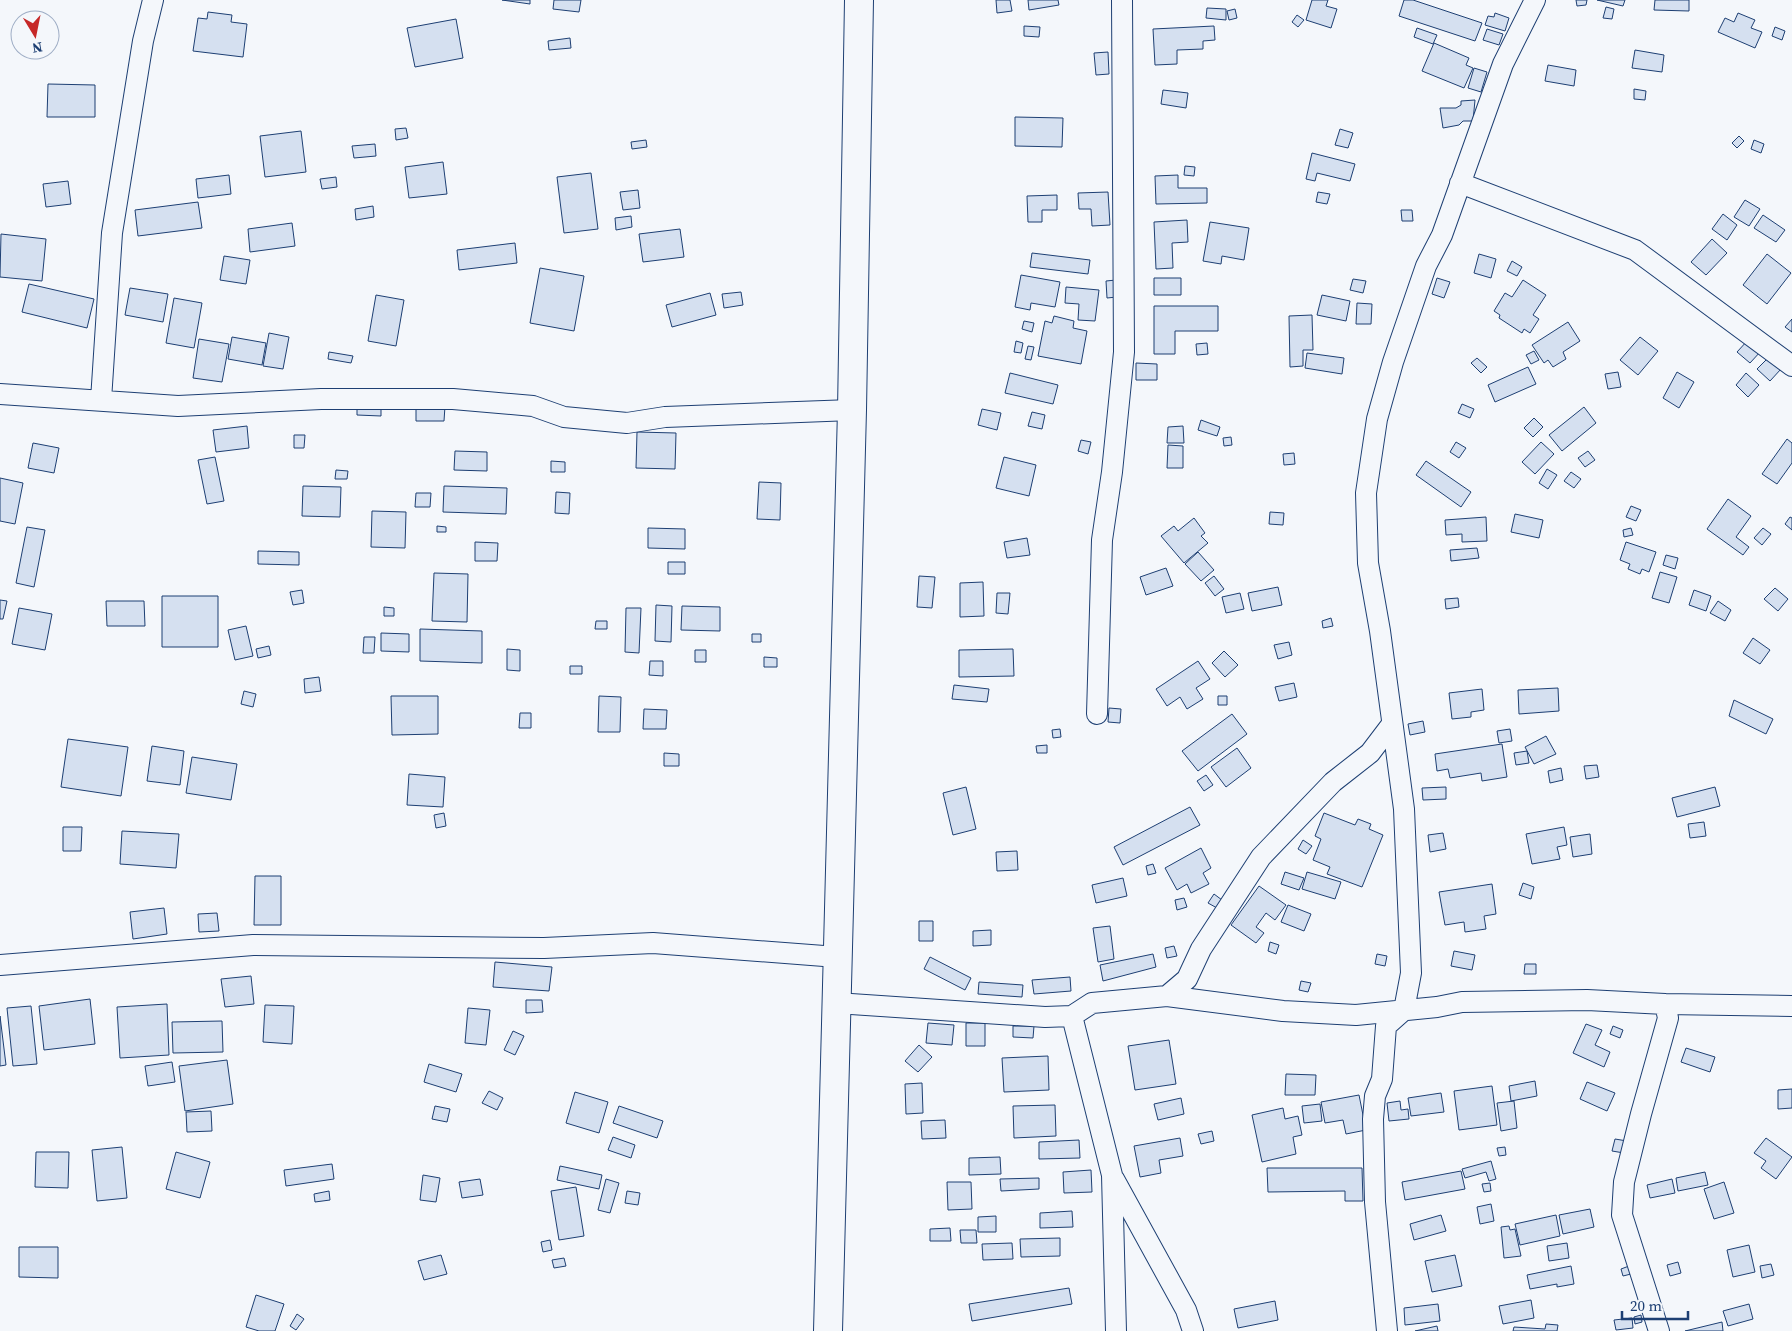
<svg xmlns="http://www.w3.org/2000/svg" width="1792" height="1331" font-family="'Source Serif 4',serif">
  <style>
    .building { fill: #d5e0f0; stroke: #1d3f73 }
    .lines { fill: none; stroke-linecap: round; stroke-linejoin: round }
    .street-casing { stroke: #1d3f73; stroke-width: 22 }
    .highway-casing { stroke: #1d3f73; stroke-width: 30 }
    .street { stroke: #f4f7fb; stroke-width: 20 }
    .highway { stroke: #f4f7fb; stroke-width: 28 }
  </style>
  <rect width="100%" height="100%" fill="#f4f7fb"/>
  <path class="building" d="M502 0H530V4Z
    M554 0H581L579 12 553 9Z
    M996 0H1010L1012 11 997 13Z
    M1028 0H1058L1059 5 1029 10Z
    M1312 0H1328L1326 6 1337 9 1331 28 1306 20Z
    M1404 0H1413L1482 23 1475 41 1399 16Z
    M1576 0H1587L1586 5 1577 6Z
    M1597 0H1625L1623 6Z
    M1655 0H1689V11L1654 10Z
    M1606 7 1614 9 1612 19 1603 18Z
    M1207 8 1226 9V20L1206 18Z
    M1235 9 1237 18 1229 20 1227 11Z
    M208 12 232 15 231 22 247 24 243 57 193 51 198 18 207 19Z
    M1495 13 1509 18 1505 31 1485 25 1488 16 1494 17Z
    M1738 13 1755 20 1751 28 1762 32 1755 48 1718 32 1725 18 1734 22Z
    M1297 15 1304 20 1298 27 1292 22Z
    M456 19 463 58 415 67 407 28Z
    M1024 26 1040 27 1039 37 1024 36Z
    M1214 26 1215 40 1203 41V49L1177 50V64L1155 65 1153 29Z
    M1775 27 1785 31 1782 40 1772 36Z
    M1417 28 1437 35 1433 44 1414 37Z
    M1487 29 1503 34 1499 45 1483 40Z
    M570 38 571 48 549 50 548 41Z
    M1434 43 1469 58 1466 65 1473 68 1464 88 1422 71Z
    M1635 50 1664 55 1662 72 1632 68Z
    M1108 52 1109 74 1096 75 1094 53Z
    M1548 65 1576 70 1574 86 1545 81Z
    M1474 68 1487 72 1481 92 1468 88Z
    M48 84 95 85V117H47Z
    M1634 89 1646 91 1645 100 1634 99Z
    M1163 90 1188 93 1186 108 1161 104Z
    M1475 100 1473 121H1463L1459 125 1443 128 1440 108H1456L1461 105V101Z
    M1015 117 1063 118 1062 147 1015 146Z
    M406 128 408 138 396 140 395 129Z
    M1340 129 1353 133 1348 148 1335 145Z
    M301 131 306 172 265 177 260 136Z
    M1739 136 1744 141 1737 148 1732 143Z
    M646 140 647 147 632 149 631 142Z
    M1754 140 1764 144 1761 153 1751 149Z
    M375 144 376 156 354 158 352 146Z
    M1312 153 1355 164 1350 181 1317 173 1315 181 1306 179Z
    M443 162 447 194 409 198 405 167Z
    M1185 166 1195 167 1194 176 1184 175Z
    M591 173 598 229 564 233 557 177Z
    M229 175 231 194 198 198 196 179Z
    M1178 175V188H1207V203L1156 204 1155 176Z
    M336 177 337 187 322 189 320 179Z
    M68 181 71 204 46 207 43 184Z
    M638 190 640 208 623 210 620 192Z
    M1108 192 1110 225 1092 226 1091 209H1079L1078 193Z
    M1318 192 1330 194 1327 204 1316 202Z
    M1057 195V210H1042V222H1028L1027 196Z
    M1745 200 1760 209 1749 226 1734 217Z
    M198 202 202 228 138 236 135 210Z
    M373 206 374 217 356 220 355 209Z
    M1401 210H1412L1413 221H1402Z
    M1723 214 1737 225 1727 240 1712 229Z
    M1763 215 1785 230 1776 242 1754 228Z
    M631 216 632 227 616 230 615 218Z
    M1187 220 1188 242 1172 243 1173 268 1156 269 1154 222Z
    M1210 222 1249 228 1244 260 1222 256 1221 264 1203 261Z
    M292 223 295 246 250 252 248 229Z
    M680 229 684 257 643 262 639 234Z
    M1 234 46 239 42 281 0 277Z
    M1712 239 1727 253 1706 275 1691 262Z
    M515 243 517 263 459 270 457 250Z
    M1032 253 1090 260 1088 274 1030 267Z
    M1479 254 1496 259 1491 278 1474 273Z
    M1767 254 1791 273 1767 304 1743 285Z
    M224 256 250 260 246 284 220 280Z
    M1512 261 1522 267 1517 276 1507 271Z
    M540 268 584 276 574 331 530 323Z
    M1021 275 1060 282 1055 307 1031 303 1030 310 1015 307Z
    M1154 278H1181V295H1154Z
    M1437 278 1450 282 1444 298 1432 294Z
    M1353 279 1366 281 1363 293 1350 290Z
    M1116 280 1117 297 1107 298 1106 281Z
    M1523 280 1546 295 1533 315 1539 319 1530 333 1524 329 1522 333 1499 318 1500 315 1494 311 1505 293 1512 297Z
    M29 284 94 299 87 328 22 312Z
    M1066 287 1099 290 1095 321 1078 320 1079 304 1065 303Z
    M130 288 168 294 163 322 125 315Z
    M741 292 743 305 724 308 722 294Z
    M710 293 716 315 672 327 666 305Z
    M376 295 404 300 396 346 368 341Z
    M1322 295 1350 301 1346 321 1317 315Z
    M174 298 202 303 194 348 166 343Z
    M1357 303 1372 304 1371 324H1356Z
    M1154 306H1218V331H1175V354H1154Z
    M1312 315 1313 350H1303V366L1290 367 1289 316Z
    M1054 316 1074 321 1073 328 1087 331 1081 364 1038 356 1045 321 1052 323Z
    M1792 319V332L1785 327Z
    M1024 321 1034 323 1032 332 1022 329Z
    M1568 322 1580 341 1563 352 1566 359 1553 367 1548 360 1544 363 1532 345Z
    M269 333 289 337 283 369 263 366Z
    M232 337 266 343 262 365 228 359Z
    M1640 337 1658 351 1638 375 1620 360Z
    M199 339 229 344 222 382 193 378Z
    M1748 340 1761 351 1750 363 1737 352Z
    M1016 341 1023 343 1021 353 1014 352Z
    M1207 343 1208 354 1197 355 1196 344Z
    M1028 346 1034 347 1031 360 1025 359Z
    M1534 351 1539 360 1531 364 1526 355Z
    M329 352 353 356 351 363 328 359Z
    M1307 353 1344 358 1342 374 1305 368Z
    M1477 358 1487 367 1481 373 1471 363Z
    M1768 358 1781 369 1770 381 1757 369Z
    M1136 363 1157 364V380H1136Z
    M1528 367 1536 384 1495 402 1488 385Z
    M1618 372 1621 387 1608 389 1605 374Z
    M1677 372 1694 382 1679 408 1663 398Z
    M1010 373 1058 385 1053 404 1005 393Z
    M1746 373 1759 385 1748 397 1736 385Z
    M1462 404 1474 409 1470 418 1458 413Z
    M357 406 381 407V416L357 415Z
    M416 406H445L444 421H416Z
    M1584 407 1596 423 1562 451 1549 435Z
    M982 409 1001 413 997 430 978 425Z
    M1032 412 1045 415 1042 429 1028 426Z
    M1534 418 1543 427 1533 437 1524 428Z
    M1201 420 1220 427 1217 436 1198 430Z
    M247 426 249 448 216 452 213 430Z
    M1183 426 1184 443H1167L1168 427Z
    M637 432 676 433 675 469 636 468Z
    M294 435H305L304 448H294Z
    M1231 437 1232 445 1224 446 1223 438Z
    M1787 439 1792 443V463L1777 484 1762 474Z
    M1081 440 1091 442 1088 454 1078 451Z
    M1456 442 1466 448 1459 458 1450 452Z
    M1541 442 1554 454 1535 474 1522 462Z
    M33 443 59 448 54 473 28 468Z
    M1168 445 1183 446V468H1167Z
    M455 451 487 452V471L454 470Z
    M1588 451 1595 460 1585 467 1578 458Z
    M1294 453 1295 464 1284 465 1283 454Z
    M215 457 224 501 207 504 198 460Z
    M1004 457 1036 465 1029 496 996 488Z
    M551 461 565 462V472H551Z
    M1426 461 1471 492 1461 507 1416 475Z
    M1547 469 1557 475 1548 489 1539 483Z
    M336 470 348 471 347 479H335Z
    M1571 472 1581 479 1574 488 1564 481Z
    M0 478 23 483 15 524 0 521Z
    M759 482 781 483 780 520 757 519Z
    M303 486 341 487 340 517 302 516Z
    M444 486 507 488 506 514 443 512Z
    M556 492 570 493 569 514 555 513Z
    M416 493H431L430 507H415Z
    M1728 499 1751 516 1736 537 1749 547 1743 555 1707 529Z
    M1631 506 1641 510 1636 521 1626 517Z
    M372 511 406 512 405 548 371 547Z
    M1270 512 1284 513 1283 525 1269 524Z
    M1515 514 1543 520 1539 538 1511 532Z
    M1486 517 1487 541 1462 542V534L1446 535 1445 520Z
    M1790 517 1792 518V530L1785 524Z
    M1194 518 1205 533 1201 536 1208 543 1184 563 1161 536 1174 526 1178 531Z
    M437 526 446 527V532H437Z
    M27 527 45 530 34 587 16 583Z
    M648 528 685 529V549L648 548Z
    M1631 528 1633 535 1624 537 1623 530Z
    M1763 528 1771 534 1762 545 1754 538Z
    M1027 538 1030 555 1007 558 1004 542Z
    M475 542 498 543 497 561H475Z
    M1626 542 1656 552 1649 572 1642 569 1640 574 1628 569 1630 564 1620 560Z
    M1477 548 1479 558 1451 561 1450 550Z
    M258 551 299 552V565L258 564Z
    M1198 552 1214 570 1201 581 1185 564Z
    M1666 555 1678 558 1675 569 1663 565Z
    M668 562H685V574H668Z
    M1166 568 1173 586 1146 595 1140 577Z
    M1660 572 1677 577 1669 603 1652 598Z
    M434 573 468 574 467 622 432 621Z
    M919 576 935 577 932 608 917 607Z
    M1214 576 1224 589 1215 596 1205 583Z
    M983 582 984 616 960 617V583Z
    M1278 587 1282 605 1252 611 1248 593Z
    M1775 588 1788 599 1778 611 1764 599Z
    M302 590 304 603 293 605 290 592Z
    M1694 590 1711 596 1706 611 1689 605Z
    M997 593H1010L1008 614 996 613Z
    M1240 593 1244 609 1226 613 1222 597Z
    M162 596H218V647H162Z
    M1458 598 1459 607 1446 609 1445 599Z
    M0 600 7 601 3 619H0Z
    M106 601H144L145 626H107Z
    M1718 601 1731 610 1725 621 1710 613Z
    M656 605 672 606 671 642 655 641Z
    M682 606 720 607V631L681 630Z
    M384 607 394 608V616H384Z
    M19 608 52 614 45 650 12 644Z
    M626 608H641L639 653 625 652Z
    M1331 618 1333 626 1323 628 1322 621Z
    M596 621H607V629H595Z
    M246 626 253 656 235 660 228 630Z
    M420 629 482 631V663L420 661Z
    M381 633 409 634V652L381 651Z
    M752 634H761V642H752Z
    M364 637H375L374 653H363Z
    M1753 638 1770 650 1760 664 1743 653Z
    M1289 642 1292 655 1278 659 1274 645Z
    M269 646 271 655 258 658 256 649Z
    M507 649 520 650V671L507 670Z
    M1013 649 1014 676 959 677V650Z
    M695 650H706V662H695Z
    M1224 651 1238 665 1225 677 1212 663Z
    M764 657 777 658V667H764Z
    M650 661H663V676L649 675Z
    M1198 661 1210 679 1196 688 1203 699 1187 709 1180 697 1167 706 1156 689Z
    M570 666H582V674H570Z
    M319 677 321 691 305 693 304 679Z
    M1294 683 1297 697 1279 701 1275 687Z
    M954 685 989 689 987 702 952 699Z
    M1558 688 1559 711 1519 714 1518 690Z
    M1482 689 1484 710 1471 712V717L1452 719 1449 693Z
    M244 691 256 694 253 707 241 704Z
    M391 696H438V734L392 735Z
    M599 696 621 697 620 732H598Z
    M1218 696H1227V705H1218Z
    M1734 700 1773 719 1766 734 1729 716Z
    M1109 708 1121 709 1120 723 1108 722Z
    M644 709 667 710 666 729H643Z
    M520 713H531V728H519Z
    M1232 714 1247 734 1198 771 1182 751Z
    M1423 721 1425 732 1410 735 1408 724Z
    M1060 729 1061 737 1053 738 1052 730Z
    M1510 729 1512 741 1499 743 1497 731Z
    M1546 736 1556 754 1534 764 1525 747Z
    M68 739 128 747 121 796 61 787Z
    M1502 744 1507 777 1482 781 1481 773 1450 778 1448 769 1437 771 1435 754Z
    M1047 745V753H1037L1036 746Z
    M152 746 184 751 180 785 147 781Z
    M1237 748 1251 768 1226 787 1211 767Z
    M1527 751 1529 763 1516 765 1514 753Z
    M664 753 679 754V766H664Z
    M192 757 237 764 231 800 186 793Z
    M1597 765 1599 777 1586 779 1584 766Z
    M1561 768 1563 780 1550 783 1548 771Z
    M409 774 445 777 443 807 407 805Z
    M1206 775 1213 785 1204 791 1197 781Z
    M966 787 976 829 953 835 943 793Z
    M1446 787V799L1423 800 1422 788Z
    M1715 787 1720 806 1677 817 1672 798Z
    M1190 807 1200 825 1123 865 1114 847Z
    M444 813 446 826 436 828 434 815Z
    M1324 813 1355 825 1358 819 1371 824 1369 829 1383 835 1362 887 1327 874 1330 867 1313 860 1321 839 1315 836Z
    M1704 822 1706 836 1690 838 1688 824Z
    M63 827H82L81 851H63Z
    M1564 827 1567 845 1557 847 1560 859 1532 864 1526 834Z
    M122 831 179 834 176 868 120 864Z
    M1443 833 1446 849 1430 852 1428 835Z
    M1590 834 1592 854 1573 857 1570 837Z
    M1303 840 1312 846 1306 854 1298 849Z
    M1201 848 1211 868 1203 873 1209 884 1191 893 1187 884 1177 890 1165 868Z
    M1017 851 1018 870 997 871 996 852Z
    M1153 864 1156 873 1148 875 1146 866Z
    M1285 872 1304 878 1299 890 1281 884Z
    M1307 872 1341 882 1335 899 1302 889Z
    M255 876H281V925H254Z
    M1123 878 1127 896 1096 903 1092 885Z
    M1523 883 1534 887 1531 899 1519 895Z
    M1492 884 1496 914 1484 916 1486 929 1465 932 1464 922 1445 925 1439 892Z
    M1259 886 1286 905 1275 920 1266 913 1256 927 1264 933 1256 943 1231 925Z
    M1214 894 1222 900 1217 908 1208 903Z
    M1184 898 1187 907 1177 910 1175 900Z
    M1288 905 1311 914 1304 931 1281 922Z
    M164 908 167 934 133 939 130 912Z
    M217 913 219 931 199 932 198 914Z
    M919 921H933V941H919Z
    M1110 926 1114 959 1098 962 1093 928Z
    M991 930V945L973 946V931Z
    M1270 942 1279 945 1276 954 1268 951Z
    M1174 946 1177 956 1167 958 1165 948Z
    M1454 951 1475 955 1472 970 1451 966Z
    M1153 954 1156 967 1103 981 1100 965Z
    M1377 954 1387 956 1385 966 1375 964Z
    M930 957 971 978 965 990 924 969Z
    M495 962 552 967 549 991 493 987Z
    M1525 964H1536V974H1524Z
    M251 976 254 1004 225 1007 221 979Z
    M1070 977 1071 991 1034 994 1032 980Z
    M1301 981 1311 983 1308 992 1299 990Z
    M979 982 1023 985 1022 997 978 994Z
    M90 999 95 1044 44 1050 39 1006Z
    M526 1000H542L543 1012 526 1013Z
    M167 1004 169 1055 120 1058 117 1007Z
    M265 1005 294 1006 292 1044 263 1042Z
    M31 1006 37 1064 13 1066 7 1008Z
    M468 1008 490 1010 486 1045 465 1043Z
    M0 1016 6 1065 0 1066Z
    M222 1021 223 1052 173 1053 172 1022Z
    M928 1023 954 1025 952 1045 926 1043Z
    M966 1023H985V1046H966Z
    M1586 1024 1602 1030 1595 1045 1610 1052 1604 1067 1573 1053Z
    M1013 1026H1034L1033 1038 1013 1037Z
    M1613 1026 1623 1030 1620 1038 1610 1034Z
    M513 1031 524 1036 515 1055 504 1050Z
    M1169 1040 1176 1084 1135 1090 1128 1046Z
    M919 1045 932 1057 918 1072 905 1061Z
    M1686 1048 1715 1057 1710 1072 1681 1062Z
    M1048 1056 1049 1090 1004 1092 1002 1058Z
    M227 1060 233 1104 185 1111 179 1066Z
    M172 1062 175 1082 148 1086 145 1066Z
    M429 1064 462 1074 456 1092 424 1082Z
    M1286 1074 1316 1075 1315 1095H1285Z
    M1535 1081 1537 1096 1511 1101 1509 1086Z
    M1587 1082 1615 1093 1607 1111 1580 1099Z
    M922 1083 923 1113 906 1114 905 1084Z
    M1492 1086 1497 1125 1459 1130 1454 1091Z
    M1792 1089V1108L1778 1109V1090Z
    M489 1091 503 1098 497 1110 482 1103Z
    M575 1092 608 1102 599 1133 566 1123Z
    M1441 1093 1444 1112 1411 1116 1408 1098Z
    M1359 1095 1366 1130 1346 1134 1343 1120 1325 1123 1321 1102Z
    M1181 1098 1184 1114 1158 1120 1154 1104Z
    M1400 1101 1401 1110 1408 1109 1409 1119 1389 1121 1387 1103Z
    M1514 1101 1517 1128 1501 1131 1497 1103Z
    M1320 1104 1322 1121 1304 1123 1302 1106Z
    M1055 1105 1056 1136 1014 1138 1013 1106Z
    M435 1106 450 1109 447 1122 432 1119Z
    M619 1106 663 1121 657 1138 613 1123Z
    M1283 1108 1285 1119 1298 1116 1302 1135 1293 1137 1296 1154 1262 1162 1252 1115Z
    M211 1111 212 1131 187 1132 186 1112Z
    M945 1120 946 1138 922 1139 921 1121Z
    M1212 1131 1214 1141 1201 1144 1198 1134Z
    M613 1137 635 1145 631 1158 608 1150Z
    M1180 1138 1183 1156 1159 1160 1161 1173 1140 1177 1134 1146Z
    M1766 1138 1792 1157 1776 1179 1761 1168 1766 1161 1754 1153Z
    M1615 1139 1627 1141 1624 1153 1612 1151Z
    M1079 1140 1080 1158 1039 1159V1142Z
    M122 1147 127 1198 97 1201 92 1150Z
    M1505 1147 1506 1155 1499 1156 1497 1148Z
    M36 1152H69L68 1188 35 1187Z
    M176 1152 210 1162 200 1198 166 1189Z
    M1000 1157 1001 1174 969 1175V1158Z
    M1491 1161 1496 1179 1489 1181 1486 1172 1465 1178 1462 1169Z
    M332 1164 334 1179 286 1186 284 1170Z
    M560 1166 602 1175 599 1189 557 1180Z
    M1267 1168H1362L1363 1201H1345V1191L1268 1192Z
    M1091 1170 1092 1192 1064 1193 1063 1172Z
    M1461 1171 1465 1189 1405 1200 1402 1182Z
    M1705 1172 1708 1185 1678 1191 1676 1178Z
    M423 1175 440 1178 436 1202 420 1200Z
    M1039 1178V1189L1001 1191 1000 1179Z
    M480 1179 483 1195 462 1198 459 1182Z
    M606 1179 619 1183 610 1213 598 1210Z
    M1672 1179 1675 1193 1650 1198 1647 1185Z
    M947 1182H971L972 1209 948 1210Z
    M1724 1182 1734 1213 1714 1219 1704 1189Z
    M1490 1183 1491 1191 1484 1192 1482 1184Z
    M576 1187 584 1236 559 1240 551 1191Z
    M329 1191 330 1200 315 1202 314 1194Z
    M627 1191 640 1193 638 1205 625 1203Z
    M1491 1204 1494 1221 1480 1224 1477 1207Z
    M1590 1209 1594 1227 1563 1234 1559 1215Z
    M1072 1211 1073 1227 1040 1228V1213Z
    M1441 1215 1446 1231 1414 1240 1410 1224Z
    M1556 1215 1560 1236 1520 1245 1515 1224Z
    M996 1216V1232H978V1217Z
    M1509 1226 1510 1230 1515 1229 1521 1256 1504 1258 1501 1227Z
    M950 1228 951 1241H930V1229Z
    M960 1230H976L977 1243H961Z
    M1060 1238V1256L1021 1257 1020 1239Z
    M550 1240 552 1250 543 1252 541 1242Z
    M1012 1243 1013 1259 983 1260 982 1244Z
    M1567 1243 1569 1258 1549 1261 1547 1246Z
    M1749 1245 1755 1272 1733 1277 1727 1250Z
    M19 1247H58V1278L19 1277Z
    M441 1255 447 1274 424 1280 418 1261Z
    M1455 1255 1462 1286 1432 1292 1425 1261Z
    M564 1258 566 1266 554 1268 552 1260Z
    M1678 1262 1681 1273 1670 1276 1667 1265Z
    M1771 1264 1774 1275 1762 1278 1760 1266Z
    M1571 1266 1574 1284 1557 1287V1284L1530 1289 1527 1275Z
    M1629 1266 1631 1274 1623 1276 1621 1269Z
    M1069 1288 1072 1304 972 1321 969 1304Z
    M256 1295 284 1304 275 1331H259L246 1327Z
    M1531 1300 1534 1318 1503 1324 1499 1306Z
    M1275 1301 1278 1320 1238 1328 1234 1309Z
    M1438 1304 1440 1321 1405 1325 1404 1308Z
    M1749 1304 1753 1319 1728 1326 1723 1311Z
    M297 1314 304 1319 296 1330 290 1326Z
    M1641 1315 1642 1322 1635 1324 1634 1317Z
    M1632 1318 1633 1328 1616 1330 1614 1320Z
    M1722 1322 1723 1331H1685Z
    M1546 1324 1558 1325 1557 1331H1513L1514 1327 1545 1329Z
    M1437 1326 1438 1331H1415Z"/>
  <g class="lines">
    <g class="street-casing">
      <path id="street" d="M1460 183 1635 250 1792 366
        M0 394 178 406 321 399H453L533 406 564 417 627 423 665 417 852 410
        M101 400 112 233 143 41 153 0
        M1097 714 1102 540 1112 472 1124 352 1122 0
        M0 965 253 945 544 948 653 943 837 957
        M1167 996 1283 1011 1356 1015 1437 1007 1462 1002 1587 1000 1665 1004 1668 1018 1641 1114 1624 1182 1622 1215 1659 1331
        M836 1003 1045 1017 1072 1016 1092 1003 1167 996 1187 979 1201 949 1261 857 1333 782 1370 753 1392 724
        M1665 1004 1792 1006
        M1072 1016 1112 1175 1116 1331
        M1114 1179 1186 1310 1193 1331
        M1387 1331 1375 1202 1373 1119 1375 1096 1382 1079 1386 1026 1404 1010 1411 973 1404 809 1380 631 1368 563 1366 493 1377 419 1393 362 1426 266 1442 235 1503 64 1535 0"/>
    </g>
    <g class="highway-casing">
      <path id="highway" d="M828 1331 852 410 859 0"/>
    </g>
    <use href="#street" class="street"/>
    <use href="#highway" class="highway"/>
  </g>
  <g transform="translate(35 35) rotate(170)"><circle r="24" fill="#f4f7fb" stroke="#9eadc5"/>
  <path d="M0-4L9 19L0 12L-9 19Z" fill="#c62828"/>
  <text y="-8" font-size="14" font-weight="bold" text-anchor="middle" fill="#1d3f73">N</text>
  </g>
  <path d="M1622 1311v8h66v-8" fill="none" stroke="#1d3f73" stroke-width="2.5"/>
  <text x="1630" y="1311" font-size="15" fill="#1d3f73" stroke="#f4f7fb" stroke-width="4" paint-order="stroke">20 m</text>
</svg>
